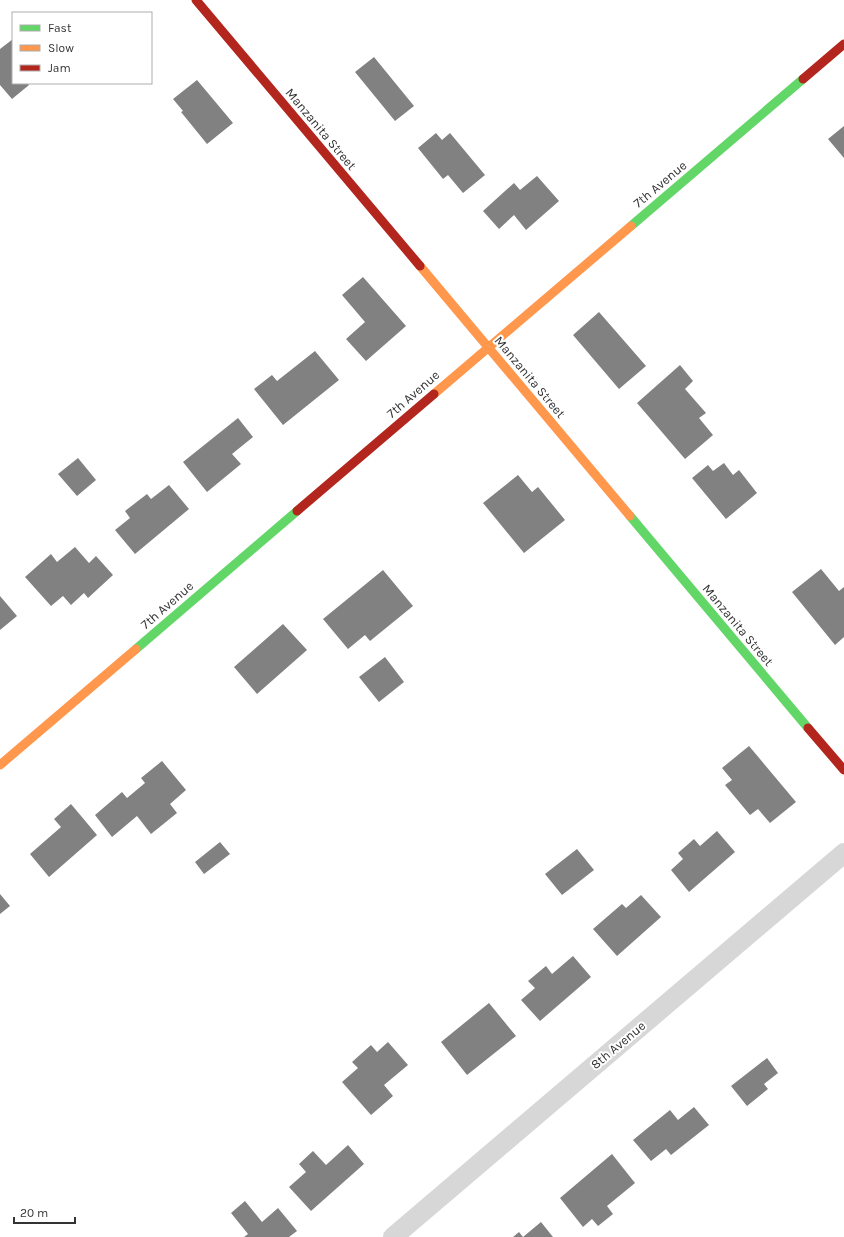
<svg xmlns="http://www.w3.org/2000/svg" width="844" height="1237" font-family="Karla,sans-serif">
  <style>
    .building { fill: #818181 }
    .lines { fill: none; stroke-linecap: round; stroke-linejoin: round }
    .street { stroke: #d7d7d7; stroke-width: 20 }
    .fast { stroke: #63d668; stroke-width: 9 }
    .slow { stroke: #ff974d; stroke-width: 9 }
    .jam { stroke: #b3261e; stroke-width: 9 }
    .labels { text-anchor: middle; dominant-baseline: central; stroke-width: 4; stroke-linejoin: round; paint-order: stroke }
    .street-label { font-size: 13px; fill: #333; stroke: #fff }
  </style>
  <rect width="100%" height="100%" fill="#fff"/>
  <path class="building" d="M13 39V83H28L29 85 12 99 0 85V49Z
    M374 57 414 106 395 121 355 72Z
    M197 80 233 123 207 144 181 112 183 111 173 99Z
    M844 126V158L828 139Z
    M436 133 442 140 450 133 485 175 463 193 448 175 443 179 418 148Z
    M537 176 559 201 526 230 514 215 499 229 483 211 514 183 520 190Z
    M363 277 406 326 366 361 346 339 365 322 342 295Z
    M599 312 646 366 619 389 573 335Z
    M315 351 339 380 283 425 254 389 272 375 277 381Z
    M680 365 693 381 685 389 706 413 699 418 713 435 685 459 637 403Z
    M238 418 253 437 232 454 241 464 207 492 183 462Z
    M78 458 96 480 77 496 58 474Z
    M724 463 733 475 739 470 757 493 726 519 692 478 708 465 713 471Z
    M518 475 532 492 538 487 565 520 524 553 483 503Z
    M169 485 189 509 135 554 115 530 130 518 125 511 147 494 151 499Z
    M75 547 89 563 96 556 113 575 88 598 84 593 71 605 63 596 51 606 25 577 51 554 57 562Z
    M821 569 839 591 844 587V637L835 645 792 592Z
    M383 570 413 606 370 641 365 635 348 649 323 619Z
    M0 596 17 616 0 630Z
    M283 624 307 650 257 694 234 667Z
    M385 657 404 682 379 702 359 677Z
    M749 746 796 802 770 823 758 809 750 815 725 785 732 780 722 768Z
    M162 761 186 790 170 804 177 813 151 834 137 816 112 837 95 815 122 792 127 798 145 783 141 778Z
    M71 804 97 835 49 877 30 854 61 827 54 819Z
    M717 831 735 852 689 892 671 870 683 859 678 853 694 839 700 846Z
    M220 842 230 854 204 874 195 862Z
    M577 849 594 870 562 895 545 874Z
    M0 894 10 906 0 914Z
    M641 895 661 917 617 956 593 929 622 904 626 908Z
    M573 956 591 977 540 1021 521 1000 535 988 528 981 546 966 552 974Z
    M489 1003 516 1036 467 1075 441 1042Z
    M388 1042 408 1065 384 1085 393 1096 371 1115 342 1082 358 1068 352 1062 371 1045 377 1052Z
    M767 1058 778 1073 764 1084 768 1089 747 1106 731 1086Z
    M694 1107 709 1125 671 1155 666 1149 651 1161 633 1140 670 1110 678 1120Z
    M348 1145 364 1164 311 1211 289 1187 306 1172 299 1164 313 1151 326 1165Z
    M612 1154 635 1183 607 1206 613 1214 598 1226 592 1219 583 1227 560 1198Z
    M245 1201 262 1222 278 1208 297 1231 289 1237H244L248 1234 231 1213Z
    M541 1222 553 1237H513L519 1232 523 1237Z"/>
  <g class="lines">
    <path class="street" d="M393 1237 844 853"/>
    <path class="fast" d="M631 226 803 79
      M630 516 808 728
      M136 649 297 511"/>
    <path class="slow" d="M420 266 630 516
      M434 394 631 226
      M0 765 136 649"/>
    <path class="jam" d="M196 0 420 266
      M803 79 844 44
      M297 511 434 394
      M808 728 844 770"/>
  </g>
  <g class="labels">
    <g class="street-label">
      <text transform="translate(321 129) rotate(50)">Manzanita Street</text>
      <text transform="translate(660 184) rotate(-40)">7th Avenue</text>
      <text transform="translate(530 377) rotate(50)">Manzanita Street</text>
      <text transform="translate(413 394) rotate(-41)">7th Avenue</text>
      <text transform="translate(167 605) rotate(-41)">7th Avenue</text>
      <text transform="translate(738 625) rotate(50)">Manzanita Street</text>
      <text transform="translate(618 1045) rotate(-40)">8th Avenue</text>
    </g>
  </g>
  <rect x="12" y="12" width="140" height="72" fill="#ffffff" stroke="#adadad"/>
  <rect x="20" y="25" width="20" height="6" fill="#63d668" stroke="#adadad"/>
  <text x="48" y="32" font-size="12" fill="#333333">Fast</text>
  <rect x="20" y="45" width="20" height="6" fill="#ff974d" stroke="#adadad"/>
  <text x="48" y="52" font-size="12" fill="#333333">Slow</text>
  <rect x="20" y="65" width="20" height="6" fill="#b3261e" stroke="#adadad"/>
  <text x="48" y="72" font-size="12" fill="#333333">Jam</text>
  <path d="M14 1217v6h61v-6" fill="none" stroke="#333333" stroke-width="2"/>
  <text x="20" y="1217" font-size="12" fill="#333333" stroke="#ffffff" stroke-width="3" paint-order="stroke">20 m</text>
</svg>
